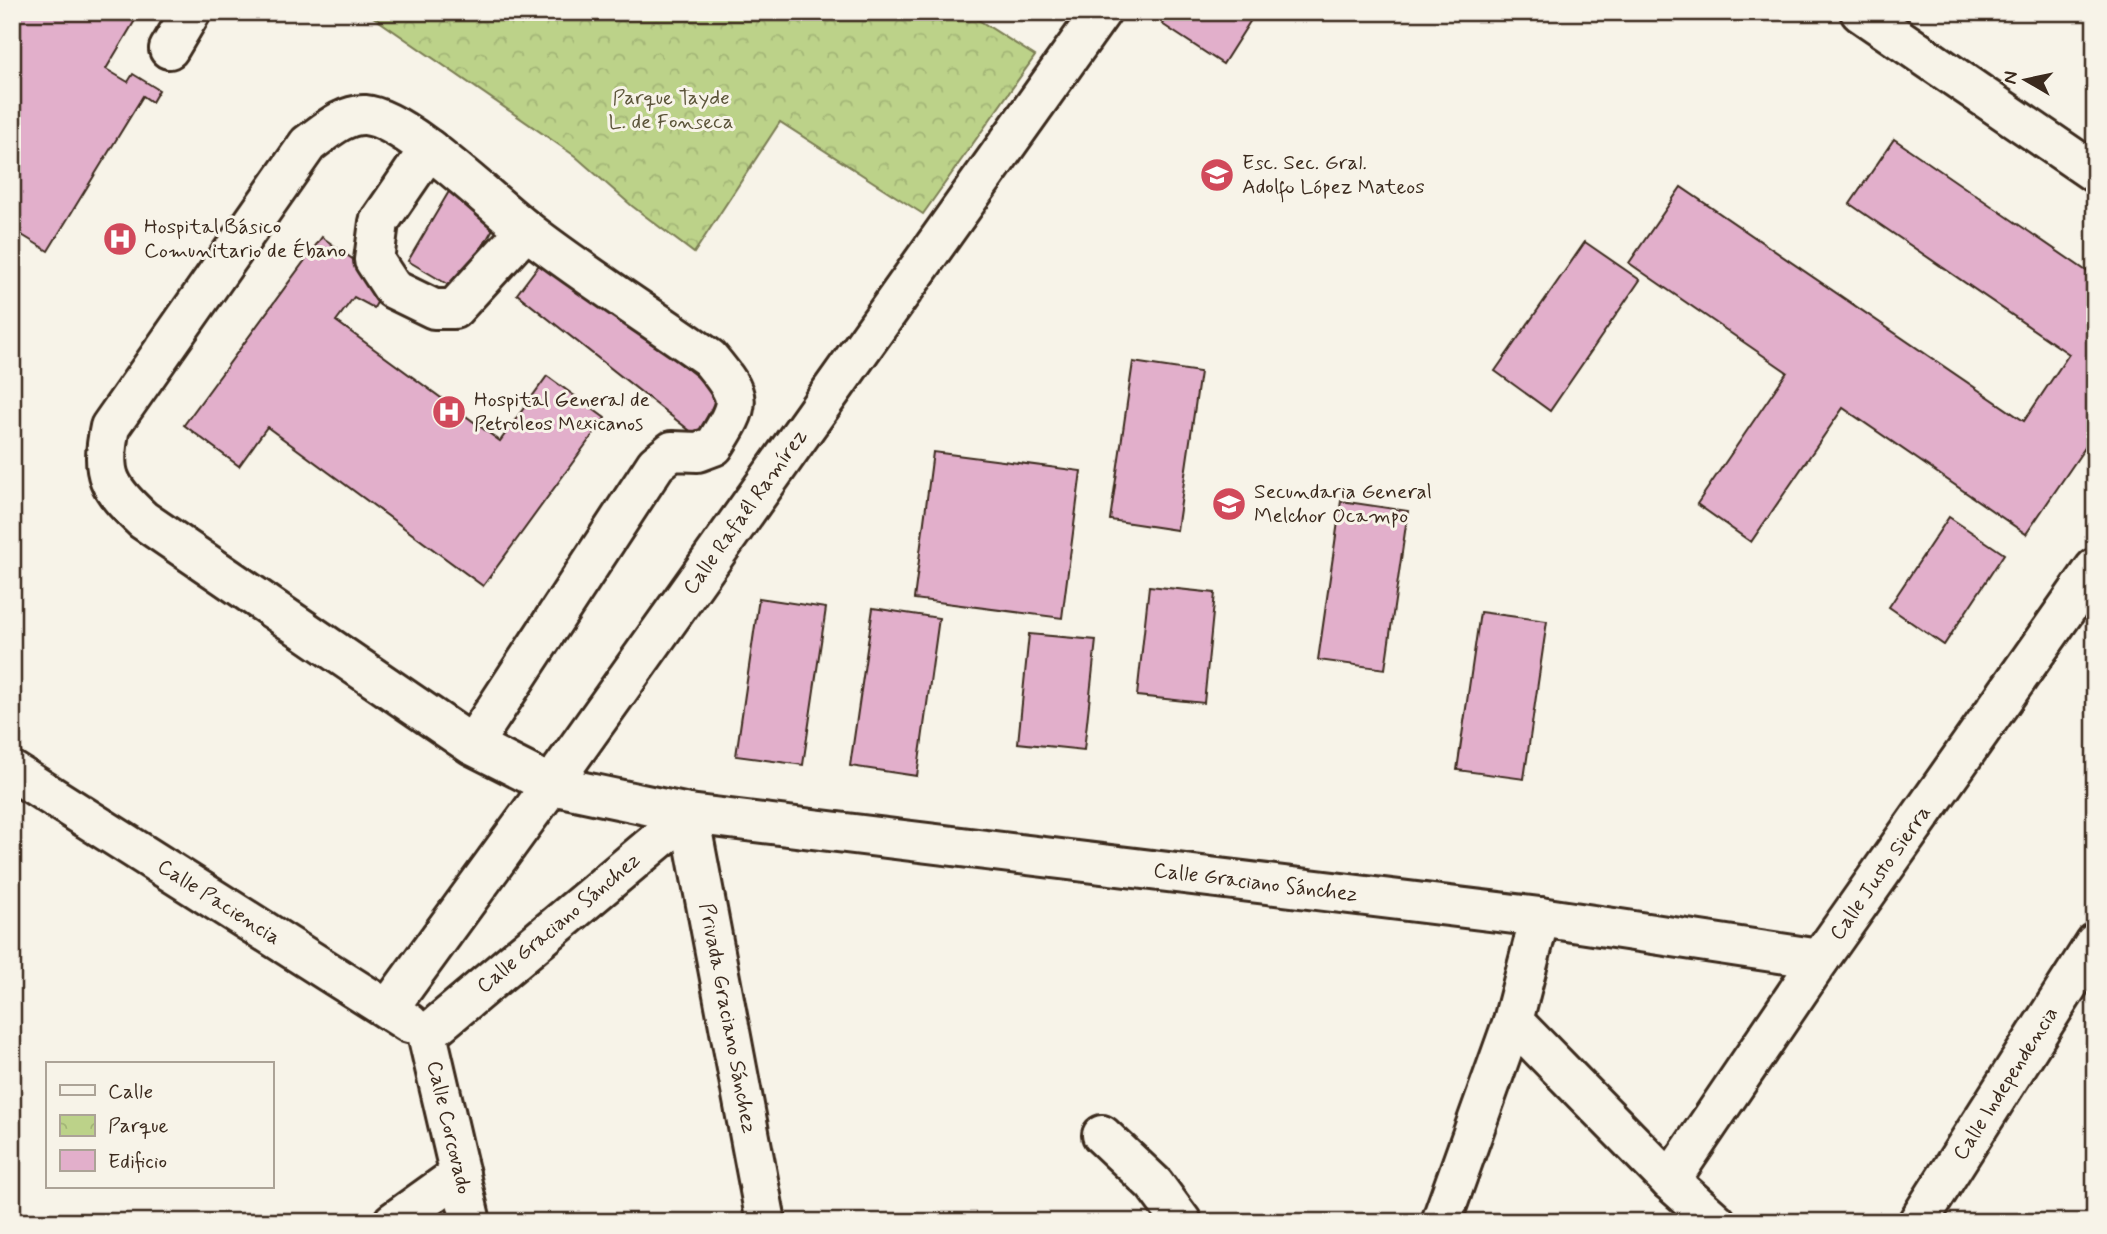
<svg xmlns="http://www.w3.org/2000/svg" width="2107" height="1234" font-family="Mynerve,sans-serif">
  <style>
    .park { fill: url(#park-crowns); stroke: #7c7e54; stroke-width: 2 }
    .building { fill: #e2afcb; stroke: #3b2a1e; stroke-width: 2 }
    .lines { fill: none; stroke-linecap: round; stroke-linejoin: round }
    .minor-casing { stroke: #3b2a1e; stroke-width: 44 }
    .minor { stroke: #f7f3e8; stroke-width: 38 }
    .labels { text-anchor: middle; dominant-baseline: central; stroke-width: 6; stroke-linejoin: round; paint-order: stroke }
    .park-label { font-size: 21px; fill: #5b5439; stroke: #f7f3e8 }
    .poi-label { font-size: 21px; fill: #3b2a1e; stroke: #f7f3e8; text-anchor: start }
    .street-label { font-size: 21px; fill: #3b2a1e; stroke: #f7f3e8 }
  </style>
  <defs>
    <pattern id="park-crowns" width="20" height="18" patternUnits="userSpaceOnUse" patternTransform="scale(1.75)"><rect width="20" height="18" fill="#bcd289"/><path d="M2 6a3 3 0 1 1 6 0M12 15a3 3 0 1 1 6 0" fill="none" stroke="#a2b476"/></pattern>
  </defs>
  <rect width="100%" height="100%" fill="#f7f3e8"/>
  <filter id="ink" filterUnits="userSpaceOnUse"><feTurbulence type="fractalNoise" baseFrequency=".0143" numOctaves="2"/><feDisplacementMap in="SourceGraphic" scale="14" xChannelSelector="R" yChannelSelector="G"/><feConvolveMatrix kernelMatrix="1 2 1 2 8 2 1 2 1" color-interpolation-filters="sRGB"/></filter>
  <g filter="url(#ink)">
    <path class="park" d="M366 12H966L1035 56 923 214 780 122 694 253 632 206 575 156Z"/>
    <path class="building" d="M12 12H140L106 69 128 82 133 74 159 90 152 102 143 96 48 251 12 229Z
      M1169 12H1256L1223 64 1162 24Z
      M1894 139 2095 277V433L2026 534 1843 408 1751 542 1697 504 1787 372 1629 263 1681 187 2024 421 2069 354 1850 204Z
      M451 188 500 217 457 290 408 261Z
      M322 237 387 284 374 308 354 297 336 321 500 441 547 376 605 418 483 586 267 427 239 466 184 425Z
      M1585 242 1640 280 1550 411 1495 371Z
      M545 257 732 404 703 441 517 294Z
      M1133 362 1200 372 1177 530 1110 520Z
      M933 452 1081 471 1062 618 914 599Z
      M1341 501 1408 511 1385 669 1318 660Z
      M1949 517 2004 554 1944 645 1889 607Z
      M1149 586 1215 593 1204 703 1137 696Z
      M759 598 826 608 803 765 736 756Z
      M873 608 939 618 917 776 850 766Z
      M1480 612 1547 621 1524 779 1457 770Z
      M1029 634 1096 640 1084 750 1018 743Z"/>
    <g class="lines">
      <g class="minor-casing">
        <g id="minor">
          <path d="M1860 12 2095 173"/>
          <path d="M169 49 191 12"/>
          <path d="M429 149 379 222 374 260 393 289 434 309H454L526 230"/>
          <path id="s1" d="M472 745 656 464 672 451 698 452 714 446C742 401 743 399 709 358 648 315 584 275 525 229 491 203 405 118 365 115 343 114 325 132 308 144L110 427C100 475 108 487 143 520L472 745 551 785 689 814 1540 917 1820 959"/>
          <path id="s2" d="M12 771 409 1023"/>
          <path id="s3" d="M388 1009 551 785 1101 12"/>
          <path d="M1513 1021 1670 1181 1716 1222"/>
          <path id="s4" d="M427 1034 689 814 766 1222"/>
          <path id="s5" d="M427 1034 471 1222"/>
          <path d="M1102 1135 1154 1184 1182 1222"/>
          <path id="s6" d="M1670 1181 1820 959 2095 568"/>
          <path d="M393 1222 460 1174"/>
          <path d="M1441 1222 1513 1021 1540 917"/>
          <path id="s7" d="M1918 1222 2095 943"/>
        </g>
      </g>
      <use href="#minor" class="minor"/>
    </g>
  </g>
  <defs>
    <g id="school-disc" transform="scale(1.75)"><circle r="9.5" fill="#d1495b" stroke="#f7f3e8"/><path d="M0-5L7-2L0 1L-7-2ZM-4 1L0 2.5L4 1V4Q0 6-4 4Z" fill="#fff"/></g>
    <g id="hospital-disc" transform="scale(1.75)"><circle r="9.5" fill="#d1495b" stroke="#f7f3e8"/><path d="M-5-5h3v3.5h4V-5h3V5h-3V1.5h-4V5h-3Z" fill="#fff"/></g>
  </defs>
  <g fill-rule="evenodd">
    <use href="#school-disc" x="1217" y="175"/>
    <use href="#hospital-disc" x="120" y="239"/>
    <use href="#hospital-disc" x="449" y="412"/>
    <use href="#school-disc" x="1229" y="504"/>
  </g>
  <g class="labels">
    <g class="park-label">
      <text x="671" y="98">Parque Tayde<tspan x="671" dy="24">L. de Fonseca</tspan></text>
    </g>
    <g class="poi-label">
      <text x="1242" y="163">Esc. Sec. Gral.<tspan x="1242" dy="24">Adolfo López Mateos</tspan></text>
      <text x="144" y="227">Hospital Básico<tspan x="144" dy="24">Comunitario de Ébano</tspan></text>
      <text x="474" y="400">Hospital General de<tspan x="474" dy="24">Petroleos Mexicanos</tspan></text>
      <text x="1254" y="492">Secundaria General<tspan x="1254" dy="24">Melchor Ocampo</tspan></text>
    </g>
    <g class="street-label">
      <text stroke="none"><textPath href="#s3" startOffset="612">Calle Rafaél Ramírez</textPath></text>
      <text stroke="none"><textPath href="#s6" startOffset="373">Calle Justo Sierra</textPath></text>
      <text stroke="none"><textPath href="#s1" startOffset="2639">Calle Graciano Sánchez</textPath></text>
      <text stroke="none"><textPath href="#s2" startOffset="245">Calle Paciencia</textPath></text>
      <text stroke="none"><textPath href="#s4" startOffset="172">Calle Graciano Sánchez</textPath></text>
      <text stroke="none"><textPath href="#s4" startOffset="550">Privada Graciano Sánchez</textPath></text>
      <text stroke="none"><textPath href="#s7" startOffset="164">Calle Independencia</textPath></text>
      <text stroke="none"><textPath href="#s5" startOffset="96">Calle Corcovado</textPath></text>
    </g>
  </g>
  <rect width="2107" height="1234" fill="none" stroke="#f7f3e8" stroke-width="42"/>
  <rect x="21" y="21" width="2065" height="1192" fill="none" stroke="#3b2a1e" stroke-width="2.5" filter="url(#ink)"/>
  <rect x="46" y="1062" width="228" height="126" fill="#f7f3e8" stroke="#aca397" stroke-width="2"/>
  <rect x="60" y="1085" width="35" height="10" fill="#f7f3e8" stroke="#aca397" stroke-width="2"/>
  <text x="108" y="1098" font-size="21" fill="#3b2a1e">Calle</text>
  <rect x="60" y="1115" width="35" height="21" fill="url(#park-crowns)" stroke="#aca397" stroke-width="2"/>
  <text x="108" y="1132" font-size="21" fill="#3b2a1e">Parque</text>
  <rect x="60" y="1150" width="35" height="21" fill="#e2afcb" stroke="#aca397" stroke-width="2"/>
  <text x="108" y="1168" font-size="21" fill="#3b2a1e">Edificio</text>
  <g transform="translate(2026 80) rotate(279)" stroke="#f7f3e8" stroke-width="5" paint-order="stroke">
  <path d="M0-5L12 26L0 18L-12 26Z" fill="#3b2a1e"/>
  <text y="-10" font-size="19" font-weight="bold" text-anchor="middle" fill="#3b2a1e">N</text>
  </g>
</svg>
